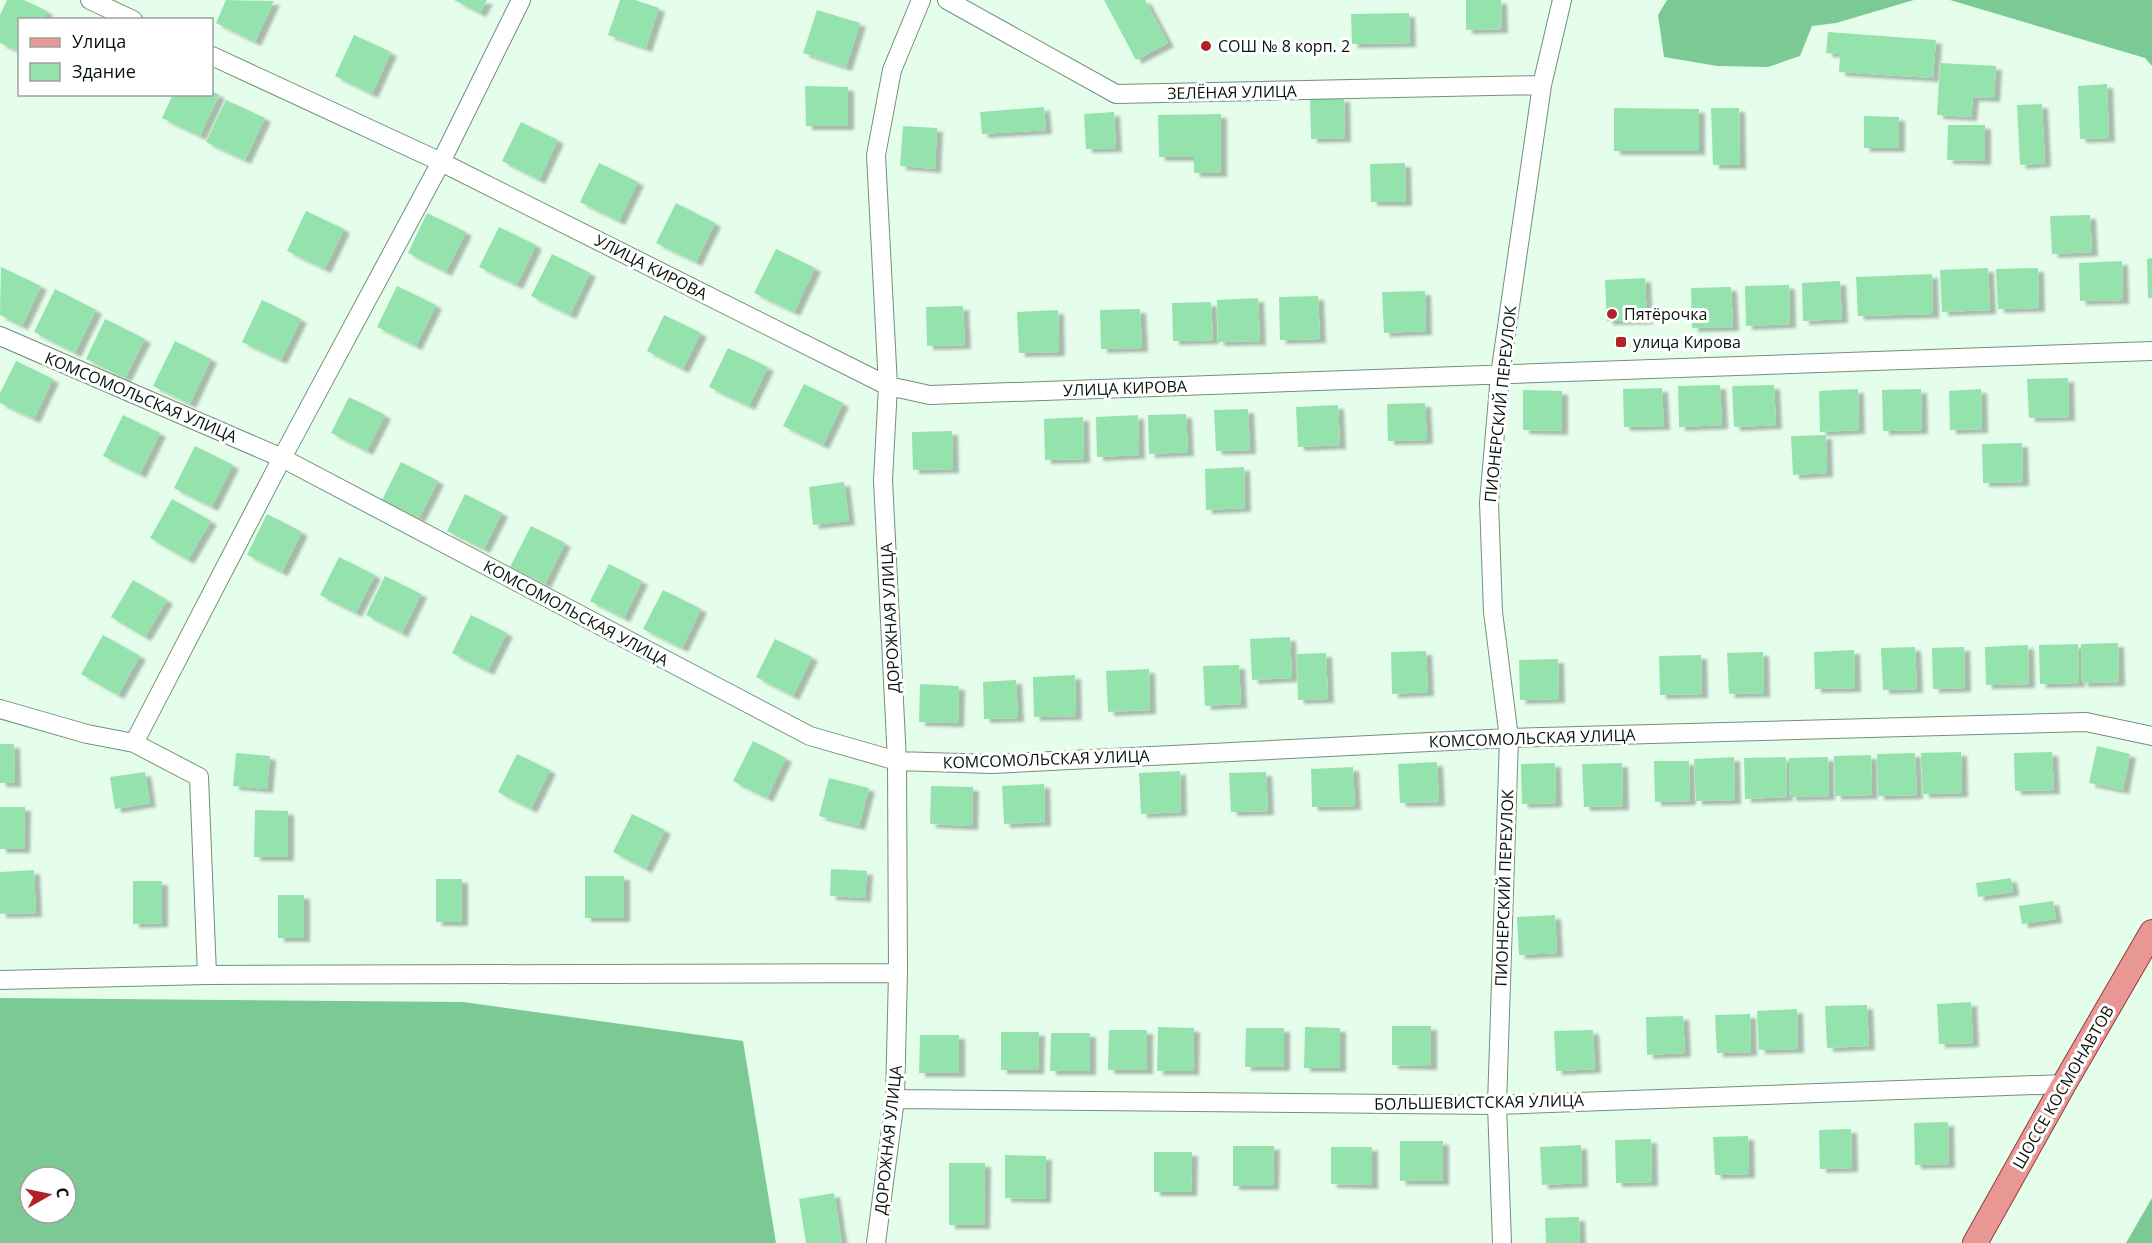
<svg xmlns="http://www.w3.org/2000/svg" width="2152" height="1243" font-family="'Open Sans',sans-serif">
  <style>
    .forest { fill: #7bca93; fill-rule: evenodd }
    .building { fill: #94e3ac; filter: url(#shadow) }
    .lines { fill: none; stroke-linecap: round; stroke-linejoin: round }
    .minor-casing { stroke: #73907a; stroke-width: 20 }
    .major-casing { stroke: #913c38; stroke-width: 26 }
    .minor { stroke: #fff; stroke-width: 18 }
    .major { stroke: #e99795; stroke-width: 24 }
    .poi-dot { fill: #b32128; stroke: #fff; stroke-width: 2 }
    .labels { text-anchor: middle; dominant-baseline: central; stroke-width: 6; stroke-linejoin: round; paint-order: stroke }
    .poi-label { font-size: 16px; fill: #08130c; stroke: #fff; text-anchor: start }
    .street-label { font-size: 16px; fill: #08130c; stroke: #fff }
  </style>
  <defs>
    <filter id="shadow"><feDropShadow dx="6" dy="4" stdDeviation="1.5" flood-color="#0004"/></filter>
  </defs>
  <rect width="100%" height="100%" fill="#e4feeb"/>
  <path class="forest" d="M1667 0H1914L1836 23 1812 26 1800 56 1768 67 1717 66 1664 57 1658 15Z
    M1950 0H2152V66L2145 58Z
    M0 998 463 1002 743 1041 776 1243H0ZM30 1177H66V1213H30Z
    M2152 1198V1243H2126Z"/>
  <path class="building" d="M7 0H24L47 11 44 20H20V52L0 43V15Z
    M226 0 274 1 255 42 216 23Z
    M454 0H487L480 13Z
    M620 0H635L659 8 646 48 608 35Z
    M1104 0H1145L1168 43 1136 60Z
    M1466 0H1501L1502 29 1466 30Z
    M817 10 860 23 846 67 803 53Z
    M1409 13 1410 43 1352 44 1351 14Z
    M1828 32 1936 40 1933 78 1839 72 1840 54 1826 53Z
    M354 35 391 52 372 94 335 76Z
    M1940 63 1996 66 1994 98 1973 97 1971 117 1937 115Z
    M2107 84 2109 138 2080 139 2078 86Z
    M805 86 848 87V126H806Z
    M212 91 219 95 200 136 162 118 173 94H212Z
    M1344 98 1345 138 1311 139 1310 99Z
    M226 100 265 118 245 160 206 142Z
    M2042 104 2045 163 2020 165 2017 105Z
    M1044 107 1046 130 982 134 980 112Z
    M1614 108 1699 109V151H1614Z
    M1711 108H1739L1740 165H1713Z
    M1114 112 1116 148 1086 149 1084 114Z
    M1221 114V173H1194V157H1159L1158 115Z
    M1864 116 1899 117V148H1864Z
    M521 122 558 140 539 180 502 161Z
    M1948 125H1985V161L1947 160Z
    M903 126 937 128 935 169 900 166Z
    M599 163 638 182 619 221 580 202Z
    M1405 163 1406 202H1371L1370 164Z
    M676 203 715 223 696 262 656 243Z
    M306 211 344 229 325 269 287 251Z
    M427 213 466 232 446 272 408 253Z
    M2090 215 2092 252 2052 254 2050 216Z
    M499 227 536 245 517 285 479 267Z
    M776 249 815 268 794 312 754 293Z
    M552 254 590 273 570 315 531 296Z
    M2152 258V298H2148L2147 259Z
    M2122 261 2123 300 2080 301 2079 263Z
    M1 267 41 286 22 326 0 315Z
    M1988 268 1990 310 1942 312 1940 270Z
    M2038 268 2039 308 1998 309 1996 269Z
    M1932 274 1933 314 1858 316 1856 277Z
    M1645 278 1647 320 1607 321 1605 280Z
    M1840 281 1842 319 1803 321 1802 283Z
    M1789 285 1790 324 1746 326 1745 286Z
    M397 286 436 305 416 346 377 327Z
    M1731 287 1733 327 1692 328 1691 288Z
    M55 289 96 310 75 353 34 332Z
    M1425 291 1426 331 1384 333 1382 292Z
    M1318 296 1320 339 1280 340 1279 297Z
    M1258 298 1260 341 1218 342 1217 300Z
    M262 300 301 319 281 360 242 342Z
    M1211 302 1213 340 1173 341 1172 303Z
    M963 306 965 345 927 346 926 307Z
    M1140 309 1142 348 1101 349 1100 310Z
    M1058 310 1059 352 1019 353 1017 312Z
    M664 315 701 333 683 369 647 351Z
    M105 319 145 339 125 378 86 359Z
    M175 341 211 359 190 404 153 386Z
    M728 348 768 367 749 406 709 387Z
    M16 361 53 379 34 419 0 403V393Z
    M2068 378 2069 417 2029 418 2027 379Z
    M804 384 843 403 823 445 783 426Z
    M1720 385 1722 425 1679 427 1678 386Z
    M1774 385 1776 425 1734 427 1732 386Z
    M1662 388 1664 426 1624 427 1623 389Z
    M1858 389 1859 430 1820 432 1819 391Z
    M1921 389 1922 430 1883 431 1882 390Z
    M1981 389 1982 429 1950 430 1949 391Z
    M1523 390 1562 391V431L1523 430Z
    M349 397 385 415 367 451 331 433Z
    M1425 403 1427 440 1388 441 1387 404Z
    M1338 405 1340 445 1298 447 1296 407Z
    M1248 409 1250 450 1216 451 1214 410Z
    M1186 414 1188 452 1149 454 1148 415Z
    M123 415 160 433 140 474 103 456Z
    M1138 415 1139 455 1097 457 1096 417Z
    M1083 417 1084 459 1045 460 1044 419Z
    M952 431 953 469 913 470 912 432Z
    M1826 435 1827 473 1793 475 1791 436Z
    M2022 443 2023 482 1983 483 1982 444Z
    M195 446 233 465 212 507 174 488Z
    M401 462 438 481 419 518 382 500Z
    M1244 467 1245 508 1206 510 1205 469Z
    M844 482 849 521 813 525 809 487Z
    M465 494 502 513 484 549 447 531Z
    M172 499 211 521 188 560 150 538Z
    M267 514 302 532 282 572 247 555Z
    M531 526 565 543 545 584 510 567Z
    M339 557 375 575 356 613 320 595Z
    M609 564 642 581 624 618 590 601Z
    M385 576 421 594 402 633 366 615Z
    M133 580 167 600 145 637 111 617Z
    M663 590 701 609 682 648 643 629Z
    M471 615 507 633 488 671 452 653Z
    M103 635 140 656 118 695 81 674Z
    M1290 637 1292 678 1252 680 1250 639Z
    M775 639 812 657 793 696 756 677Z
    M2118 643 2119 682 2082 683 2081 644Z
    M2078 644 2079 683 2040 684 2039 645Z
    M2028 645 2029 684 1986 685 1985 647Z
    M1915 647 1917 689 1883 690 1881 648Z
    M1964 647 1965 688 1933 689 1932 648Z
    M1854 650 1855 688 1815 689 1814 652Z
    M1426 651 1428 692 1392 694 1391 652Z
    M1763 652 1764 693 1729 694 1727 653Z
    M1326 653 1328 699 1298 700 1297 654Z
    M1701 655 1702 694 1660 695 1659 656Z
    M1558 659 1559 699 1520 700 1519 660Z
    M1239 665 1241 704 1205 706 1203 666Z
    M1149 669 1150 710 1108 712 1106 671Z
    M1075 675 1076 716 1034 717 1033 677Z
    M1016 680 1018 718 984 719 983 682Z
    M920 684 959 686 958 723 919 722Z
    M753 741 786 758 767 798 733 781Z
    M0 744H14L15 783H0Z
    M2097 746 2130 754 2123 790 2089 783Z
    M1961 752 1962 793 1923 794 1921 753Z
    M2052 752 2054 790 2015 791 2014 753Z
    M236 753 270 756 267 789 233 786Z
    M1915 753 1917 795 1878 796 1877 754Z
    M517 754 550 770 531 809 498 792Z
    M1871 755 1872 795 1835 796 1834 756Z
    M1734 757 1735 800 1696 801 1694 759Z
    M1786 757 1787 797 1745 799 1744 758Z
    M1828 757 1829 796 1790 797 1789 758Z
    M1654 761H1689L1690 801 1655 802Z
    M1437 762 1439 802 1400 803 1398 764Z
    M1555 763 1556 803 1522 804 1521 764Z
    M1622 763 1623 806 1584 807 1582 764Z
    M1353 767 1355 806 1312 807 1311 769Z
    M1180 771 1181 812 1141 814 1139 773Z
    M145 772 150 803 115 809 110 777Z
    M1266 772 1268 811 1231 812 1229 773Z
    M829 778 869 788 859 826 819 816Z
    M1044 784 1045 822 1004 824 1002 786Z
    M931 786 973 787 972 826 930 824Z
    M0 807H25L24 849H0Z
    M255 810 288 811V857H254Z
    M632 814 665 830 646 869 613 852Z
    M831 869 867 871 865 898 830 896Z
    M34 870 36 913 0 914V872Z
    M585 876H624V918H585Z
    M2011 878 2013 892 1978 897 1976 883Z
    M436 879H462V922H436Z
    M133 881H162V923L133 924Z
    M278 895H304V938H278Z
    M2053 901 2056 919 2022 924 2019 906Z
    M1555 915 1557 953 1519 955 1517 917Z
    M1971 1002 1973 1043 1939 1044 1937 1004Z
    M1867 1005 1869 1046 1827 1048 1825 1006Z
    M1797 1009 1798 1049 1759 1050 1757 1011Z
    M1750 1014 1751 1052 1717 1053 1715 1015Z
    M1683 1016 1685 1053 1647 1055 1646 1017Z
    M1392 1026H1431V1066L1392 1065Z
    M1158 1027 1194 1028 1193 1071H1157Z
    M1305 1027 1340 1028V1068H1304Z
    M1246 1028H1284V1067H1245Z
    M1109 1030H1147V1070H1108Z
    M1593 1030 1595 1069 1556 1071 1554 1031Z
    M1001 1032H1039L1038 1070H1001Z
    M1051 1033H1090V1071H1050Z
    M920 1035H959V1073H919Z
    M1948 1122 1949 1164 1915 1165 1914 1123Z
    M1851 1129 1852 1168 1820 1169 1819 1130Z
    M1748 1136 1749 1174 1715 1175 1713 1137Z
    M1651 1139 1652 1182 1616 1183 1615 1140Z
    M1400 1141H1443V1181H1400Z
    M1581 1145 1582 1183 1542 1185 1540 1147Z
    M1233 1146H1274L1273 1186H1233Z
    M1331 1147H1372V1185L1331 1184Z
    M1154 1152H1192L1191 1192H1154Z
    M1005 1155 1046 1156 1045 1199 1005 1198Z
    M949 1163H985L984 1225H949Z
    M834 1193 842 1243H806L799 1199Z
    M1579 1217 1580 1243H1546L1545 1218Z"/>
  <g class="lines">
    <g class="minor-casing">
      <path id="minor" d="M90 0 133 20
        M947 0 1116 94 1542 85
        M212 56 441 162 888 386 930 395 2152 351
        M0 336 282 458 810 736 897 761 992 764 1509 738 2086 722 2152 736
        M0 709 87 734 134 743
        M207 975 199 777 134 743 282 458 441 162 521 0
        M0 980 207 975 898 973
        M895 1099 1497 1105 2064 1084
        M876 1243 895 1099 898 973 897 761 883 480 888 386 876 155 892 70 921 0
        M1502 1243 1497 1105 1509 738 1493 612 1489 502 1500 375 1542 85 1562 0"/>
    </g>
    <g class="major-casing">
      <path id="major" d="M1975 1243 2064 1084 2152 932"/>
    </g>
    <use href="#minor" class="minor"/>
    <use href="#major" class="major"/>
  </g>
  <g class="poi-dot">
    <circle cx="1206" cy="46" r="6"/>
    <circle cx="1612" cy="314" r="6"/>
    <rect x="1615" y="336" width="12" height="12" rx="3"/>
  </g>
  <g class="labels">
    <g class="poi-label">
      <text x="1218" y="46">СОШ № 8 корп. 2</text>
      <text x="1624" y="314">Пятёрочка</text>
      <text x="1633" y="342">улица Кирова</text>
    </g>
    <g class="street-label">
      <text transform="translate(1232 92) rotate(-1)">ЗЕЛЁНАЯ УЛИЦА</text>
      <text transform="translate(651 267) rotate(27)">УЛИЦА КИРОВА</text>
      <text transform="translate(1125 388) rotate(-2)">УЛИЦА КИРОВА</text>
      <text transform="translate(141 397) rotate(23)">КОМСОМОЛЬСКАЯ УЛИЦА</text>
      <text transform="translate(1500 404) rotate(-84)">ПИОНЕРСКИЙ ПЕРЕУЛОК</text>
      <text transform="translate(576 613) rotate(28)">КОМСОМОЛЬСКАЯ УЛИЦА</text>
      <text transform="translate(890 618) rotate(-93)">ДОРОЖНАЯ УЛИЦА</text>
      <text transform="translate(1532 738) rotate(-2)">КОМСОМОЛЬСКАЯ УЛИЦА</text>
      <text transform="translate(1046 759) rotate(-2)">КОМСОМОЛЬСКАЯ УЛИЦА</text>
      <text transform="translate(1504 888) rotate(-88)">ПИОНЕРСКИЙ ПЕРЕУЛОК</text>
      <text transform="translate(2063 1087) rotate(-60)">ШОССЕ КОСМОНАВТОВ</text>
      <text transform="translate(1479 1102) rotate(-1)">БОЛЬШЕВИСТСКАЯ УЛИЦА</text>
      <text transform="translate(888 1140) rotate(-84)">ДОРОЖНАЯ УЛИЦА</text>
    </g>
  </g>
  <rect x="18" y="18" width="195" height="78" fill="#ffffff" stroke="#9ca19e" stroke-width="1.5"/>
  <rect x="30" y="38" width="30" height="9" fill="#e99795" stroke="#9ca19e" stroke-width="1.5"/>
  <text x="72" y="48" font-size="18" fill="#08130c">Улица</text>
  <rect x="30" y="63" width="30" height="18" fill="#94e3ac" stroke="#9ca19e" stroke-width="1.5"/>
  <text x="72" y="78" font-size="18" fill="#08130c">Здание</text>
  <g transform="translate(48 1195) rotate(81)"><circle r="28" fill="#ffffff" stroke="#9ca19e" stroke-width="1.5"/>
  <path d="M0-4.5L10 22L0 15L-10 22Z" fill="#b32128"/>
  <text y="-9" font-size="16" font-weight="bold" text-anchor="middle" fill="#08130c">С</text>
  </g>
</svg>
